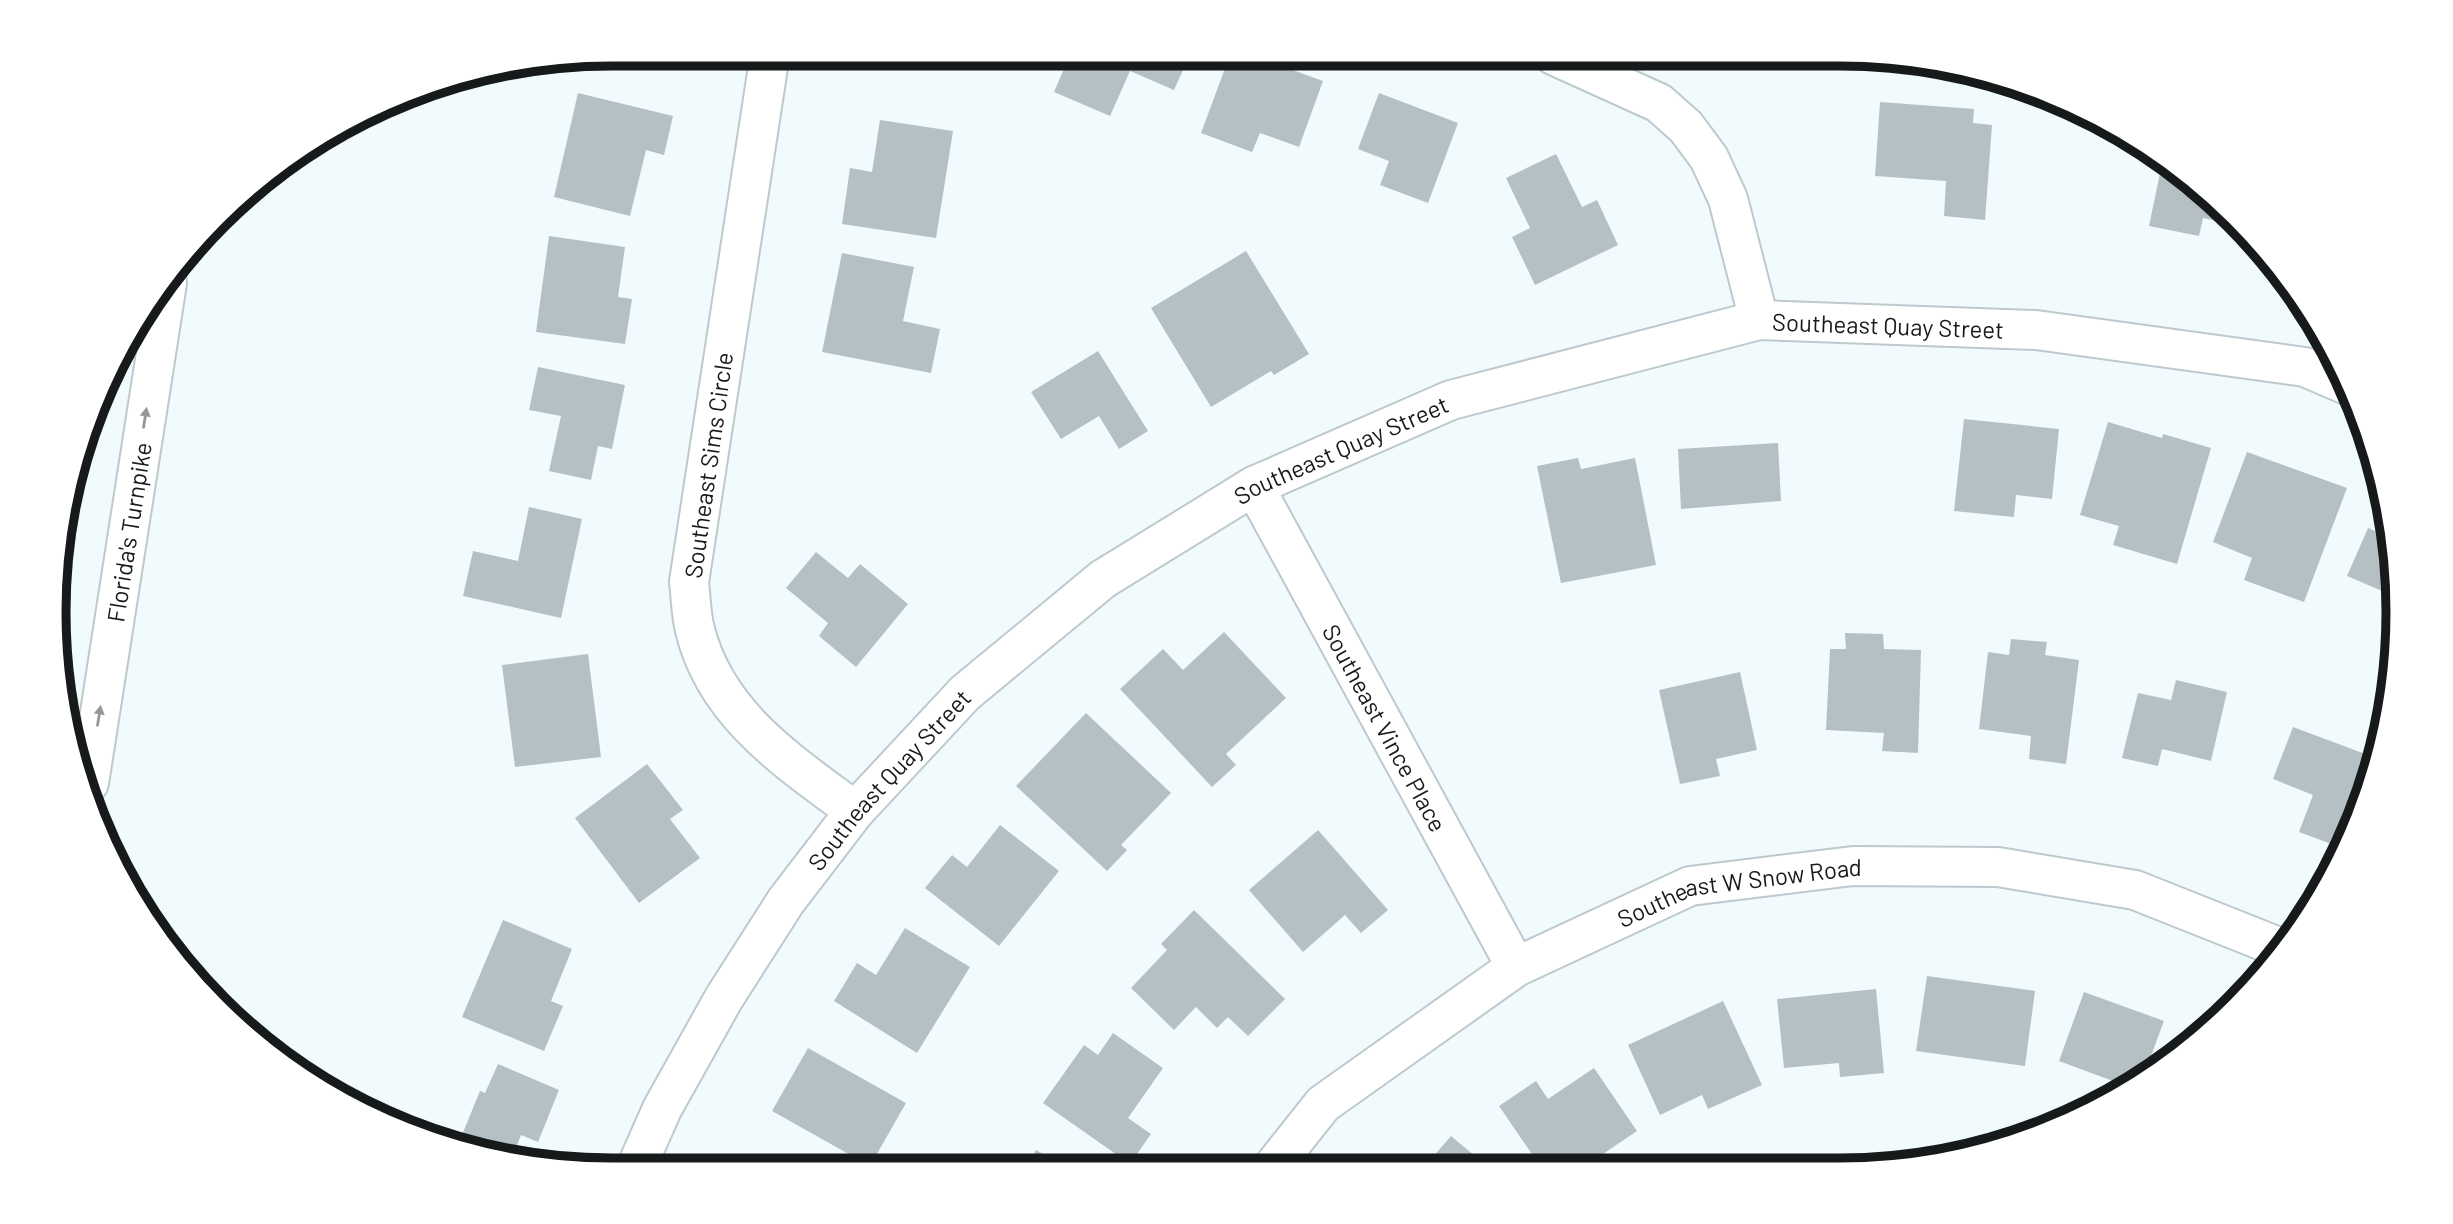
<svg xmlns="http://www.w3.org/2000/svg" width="2453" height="1224" font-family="Barlow,sans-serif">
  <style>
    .building { fill: #b4c0c3 }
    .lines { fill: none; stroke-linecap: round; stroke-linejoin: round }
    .street-casing { stroke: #bdc9cd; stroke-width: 42 }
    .highway-casing { stroke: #bdc9cd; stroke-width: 42 }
    .street { stroke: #fff; stroke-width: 38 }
    .highway { stroke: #fff; stroke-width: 38 }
    .oneway { fill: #969898 }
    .labels { text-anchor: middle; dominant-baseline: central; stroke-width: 7; stroke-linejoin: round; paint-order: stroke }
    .street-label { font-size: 24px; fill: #161a1b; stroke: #fff }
    .rim { fill: none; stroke: #161a1b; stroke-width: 9 }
  </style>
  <rect width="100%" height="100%" fill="#f1fbfe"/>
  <path class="building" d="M1070 55H1190L1174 90 1130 71 1110 116 1054 92Z
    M1230 55H1251L1323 81 1299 147 1260 133 1252 152 1201 133Z
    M578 93 673 116 664 155 646 150 630 216 554 197Z
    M1379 93 1458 123 1428 203 1380 185 1389 161 1358 149Z
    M1880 102 1974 109 1973 123 1992 125 1985 220 1944 216 1946 181 1875 176Z
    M880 120 953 131 936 238 842 224 850 168 872 172Z
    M1556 154 1582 207 1597 200 1618 245 1535 285 1512 237 1530 228 1506 178Z
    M2163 159 2180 169 2241 226 2203 218 2199 236 2149 226Z
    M549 236 625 247 618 297 632 299 625 344 536 332Z
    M1246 251 1309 354 1274 375 1271 371 1211 407 1151 308Z
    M842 253 914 267 903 321 940 329 931 373 822 352Z
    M1098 351 1148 431 1119 449 1099 416 1061 439 1031 392Z
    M538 367 625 385 612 449 598 446 591 480 549 471 561 416 529 410Z
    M1964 419 2059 429 2052 499 2016 495 2014 517 1954 511Z
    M2108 422 2162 438 2163 434 2211 448 2177 564 2113 545 2119 526 2080 515Z
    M1778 443 1781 501 1681 509 1678 449Z
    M2247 452 2347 488 2304 602 2244 580 2252 558 2213 542Z
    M1578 458 1581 469 1635 458 1656 565 1561 583 1537 466Z
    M529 507 582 519 561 618 463 596 473 551 518 561Z
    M2368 528 2394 539 2396 597 2347 576Z
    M816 552 848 578 860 564 908 604 856 667 819 636 828 623 786 588Z
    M1224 632 1286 698 1226 754 1236 765 1212 787 1120 689 1163 649 1183 670Z
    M1845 633 1883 634 1884 649 1921 650 1918 753 1882 751 1884 733 1826 730 1830 649H1846Z
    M2011 639 2047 642 2045 655 2079 660 2066 764 2029 759 2031 736 1979 729 1988 652 2009 655Z
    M588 654 601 757 515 767 502 665Z
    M1740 672 1757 750 1716 759 1720 776 1680 784 1659 690Z
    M2176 680 2227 692 2211 761 2162 749 2158 766 2122 758 2138 693 2171 700Z
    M1086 713 1171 793 1121 845 1127 850 1107 871 1016 786Z
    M2293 727 2368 755 2334 845 2299 832 2313 795 2273 779Z
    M647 764 683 810 670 819 700 858 639 903 575 818Z
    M1000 825 1059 871 999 946 925 888 952 855 967 867Z
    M1318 830 1388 910 1361 933 1345 915 1303 952 1249 890Z
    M1194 910 1285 999 1248 1036 1228 1017 1217 1028 1196 1007 1174 1030 1131 988 1167 950 1161 944Z
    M503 920 572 949 551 1001 563 1006 544 1051 462 1017Z
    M905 928 970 967 917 1053 834 1001 857 963 876 975Z
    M1927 976 2035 991 2025 1066 1916 1051Z
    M1876 989 1884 1073 1840 1077 1839 1063 1784 1068 1777 999Z
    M2084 992 2164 1021 2142 1080 2129 1087 2059 1061Z
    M1723 1001 1762 1085 1708 1109 1702 1095 1660 1115 1628 1045Z
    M1113 1033 1163 1068 1128 1118 1151 1134 1130 1164 1043 1103 1084 1045 1098 1055Z
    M808 1048 906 1103 870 1166 772 1111Z
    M498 1064 559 1090 538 1142 521 1135 512 1158 468 1151 457 1147 480 1091 485 1093Z
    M1594 1068 1637 1131 1585 1166H1540L1499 1106 1536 1081 1548 1099Z
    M1451 1136 1487 1166H1425Z
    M1036 1150 1067 1167H1027Z"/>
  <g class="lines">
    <g class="street-casing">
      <g id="street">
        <path d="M770 54 689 582C691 598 691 615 695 630 716 715 789 762 855 811"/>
        <path d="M1553 55 1659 103 1686 127 1709 158 1728 199 1759 320"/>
        <path id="s1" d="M1254 486 1516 967"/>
        <path id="s2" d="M1273 1167 1323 1104 1516 967 1690 886 1853 866 1998 867 2135 890 2281 948"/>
        <path id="s3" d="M636 1168 662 1109 724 998 786 901 855 811 965 693 1103 579 1254 486 1451 400 1759 320 2036 330 2305 367 2347 385"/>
      </g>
    </g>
    <g class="highway-casing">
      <g id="highway">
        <path id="s4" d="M89 783 167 283"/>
      </g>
    </g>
    <use href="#street" class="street"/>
    <use href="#highway" class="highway"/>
  </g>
  <defs><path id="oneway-solid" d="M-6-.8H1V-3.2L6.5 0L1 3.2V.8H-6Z" transform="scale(1.75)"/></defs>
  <g class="oneway">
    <use href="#oneway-solid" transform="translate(145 418) rotate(-81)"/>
    <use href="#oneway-solid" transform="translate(99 716) rotate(-81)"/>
  </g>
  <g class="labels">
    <g class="street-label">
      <text stroke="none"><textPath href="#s3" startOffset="1600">Southeast Quay Street</textPath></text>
      <text stroke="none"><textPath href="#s3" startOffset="1032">Southeast Quay Street</textPath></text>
      <text transform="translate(708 465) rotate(-82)">Southeast Sims Circle</text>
      <text stroke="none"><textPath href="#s4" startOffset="254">Florida's Turnpike</textPath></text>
      <text stroke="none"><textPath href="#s1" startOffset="275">Southeast Vince Place</textPath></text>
      <text stroke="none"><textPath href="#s3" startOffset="466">Southeast Quay Street</textPath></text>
      <text stroke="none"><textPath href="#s2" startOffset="556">Southeast W Snow Road</textPath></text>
    </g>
  </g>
  <path d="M0 0H2453V1224H0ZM612 66H1840A546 546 0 0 1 2386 612V612A546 546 0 0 1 1840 1158H612A546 546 0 0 1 66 612V612A546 546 0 0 1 612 66Z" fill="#fff" fill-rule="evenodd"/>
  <path class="rim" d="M612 66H1840A546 546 0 0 1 2386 612V612A546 546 0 0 1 1840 1158H612A546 546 0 0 1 66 612V612A546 546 0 0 1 612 66Z"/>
</svg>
